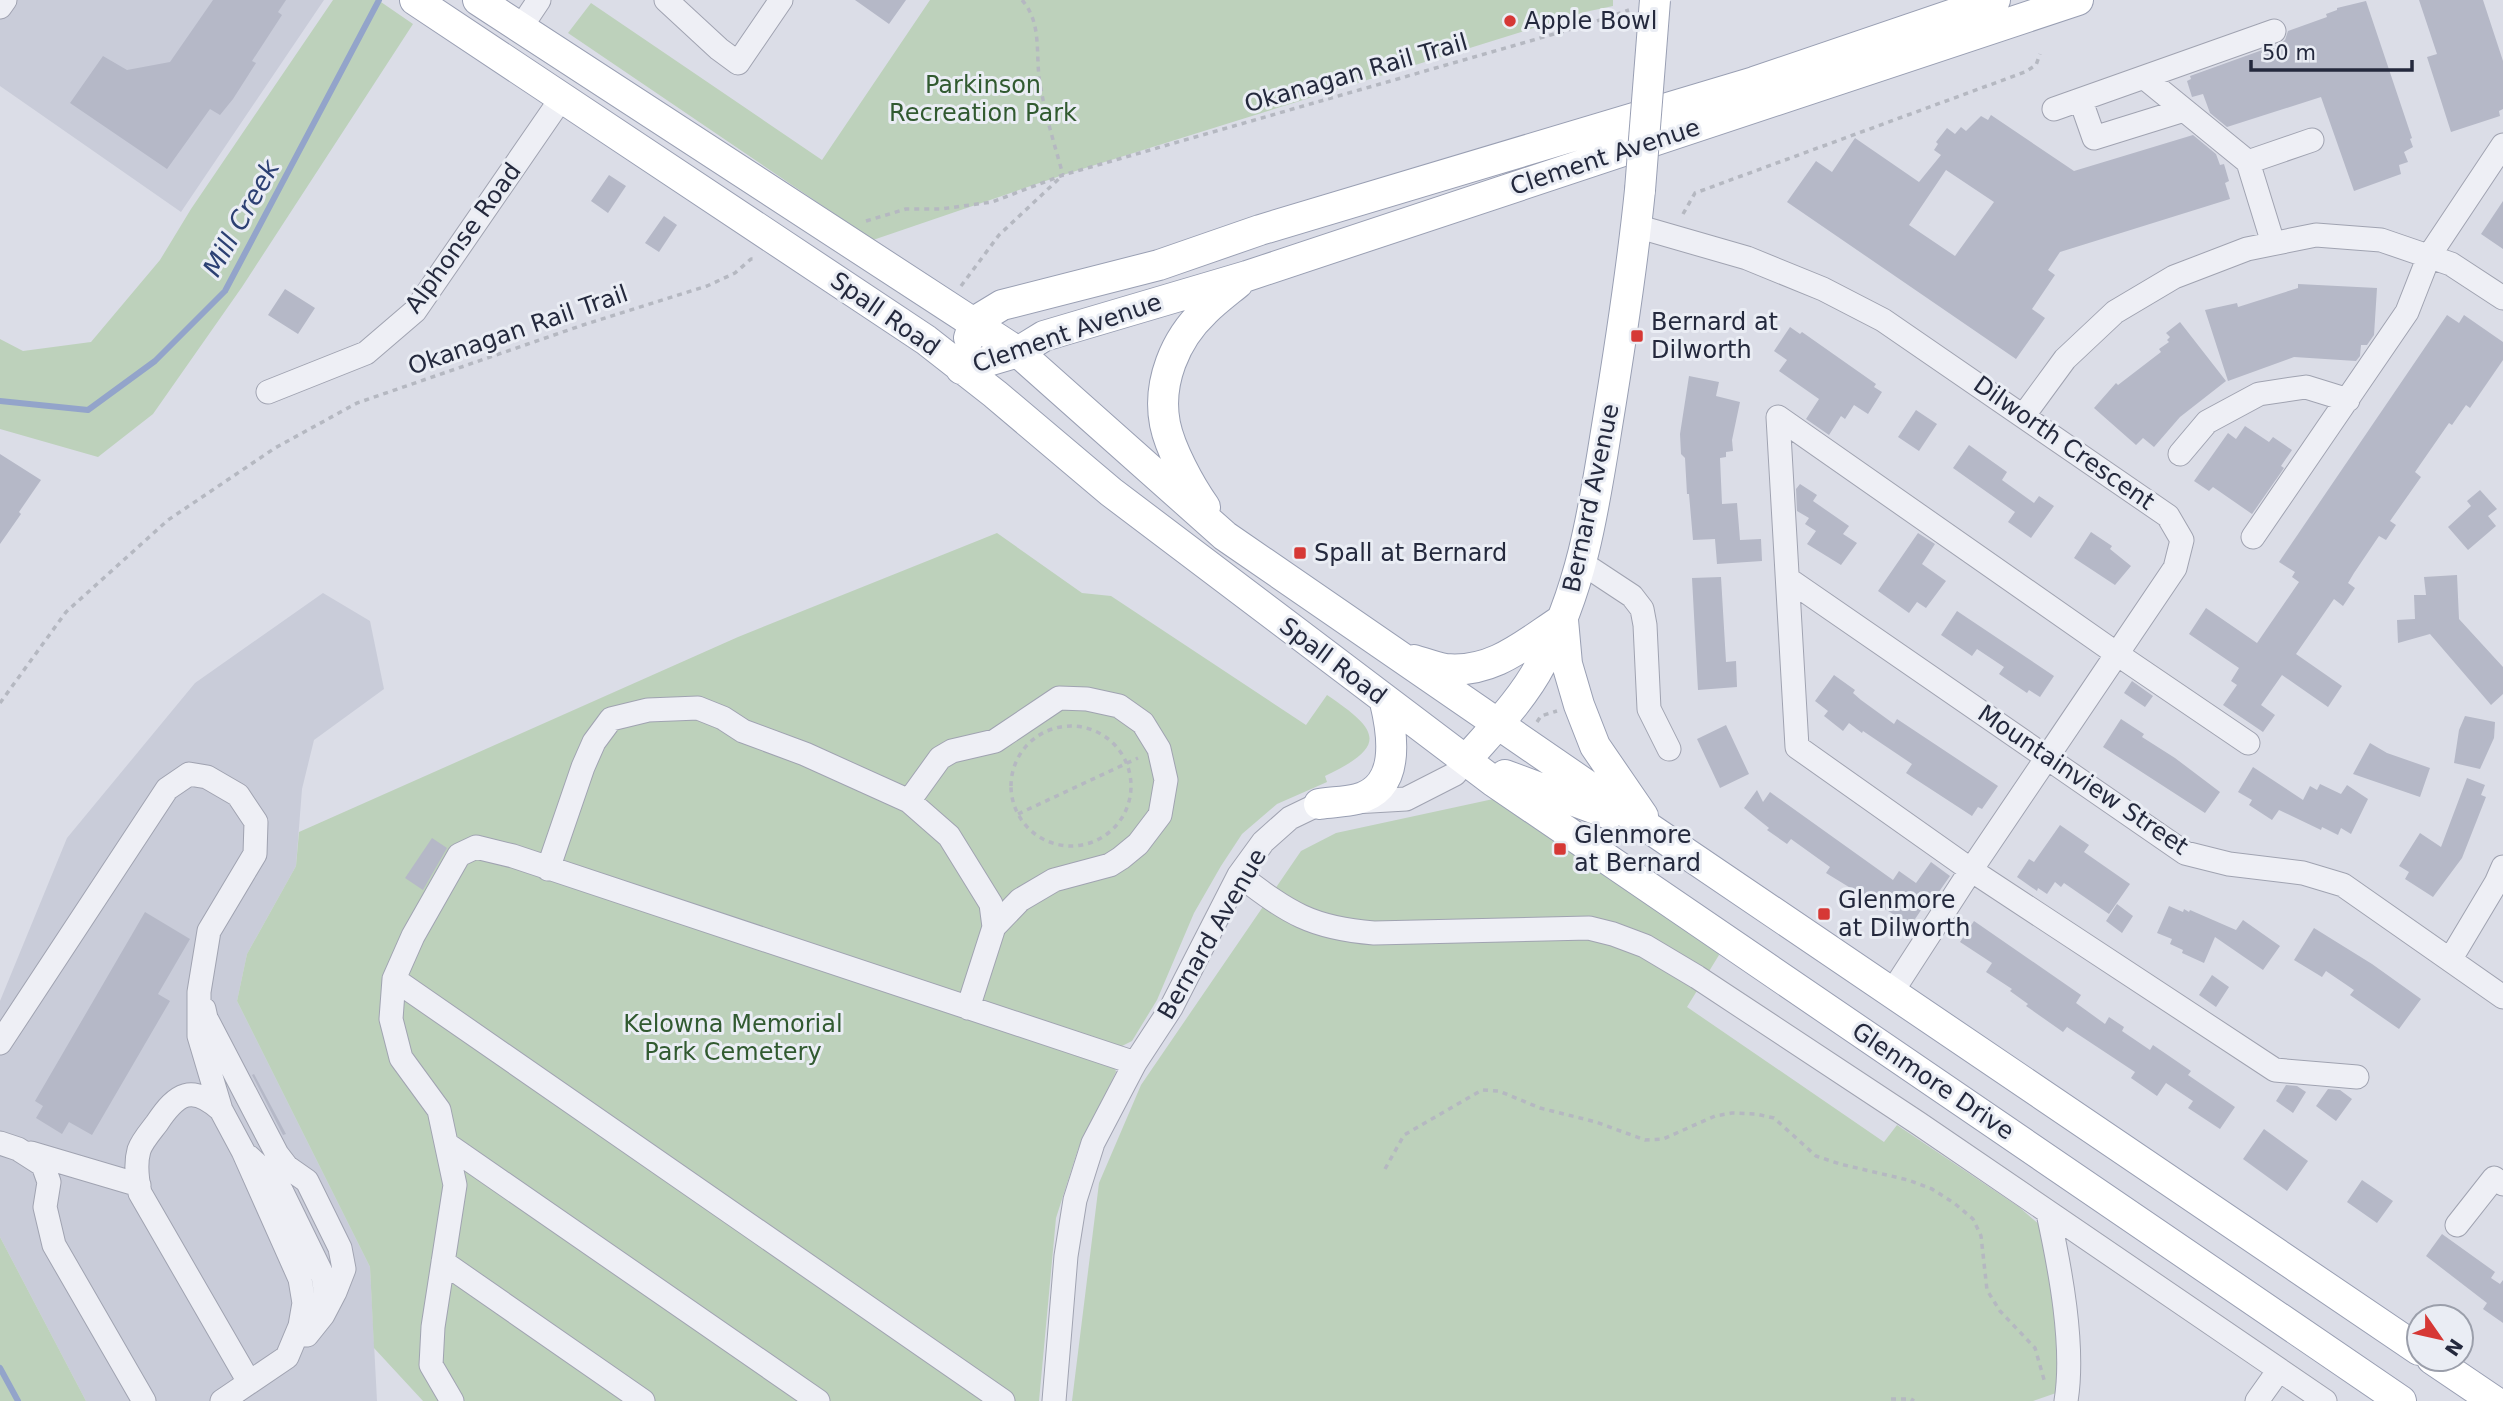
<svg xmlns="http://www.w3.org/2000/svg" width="2503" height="1401" font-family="'DejaVu Sans',sans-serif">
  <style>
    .built { fill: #c9ccd9 }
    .green { fill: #bdd1bb }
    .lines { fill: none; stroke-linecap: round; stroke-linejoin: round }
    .stream { stroke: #93a4ca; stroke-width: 6 }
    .building { fill: #b5b8c7; fill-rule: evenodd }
    .minor-casing { stroke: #a0a3b1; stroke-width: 25 }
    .major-casing { stroke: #999fb3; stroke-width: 32 }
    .path { stroke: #b5b8c1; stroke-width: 3.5; stroke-dasharray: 5 5; stroke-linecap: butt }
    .minor { stroke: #eeeff5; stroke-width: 23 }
    .major { stroke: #fff; stroke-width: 30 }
    .major-bridge-casing { stroke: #999fb3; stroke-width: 32; stroke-linecap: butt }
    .major-bridge { stroke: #fff; stroke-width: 30 }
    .poi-dot { fill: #d63835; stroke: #eaedf4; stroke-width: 2.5 }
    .labels { text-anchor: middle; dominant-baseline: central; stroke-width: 6; stroke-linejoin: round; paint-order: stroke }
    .poi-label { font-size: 24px; fill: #24293d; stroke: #eaedf4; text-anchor: start }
    .street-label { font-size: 24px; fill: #24293d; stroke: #eaedf4 }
    .park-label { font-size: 24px; fill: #315a30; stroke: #eaedf4 }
    .water-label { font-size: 26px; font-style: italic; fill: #2c4073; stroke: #eaedf4 }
  </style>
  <rect width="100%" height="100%" fill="#dbdde7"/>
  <path class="built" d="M0 0H324L181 212 0 86Z
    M323 593 370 621 384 689 314 740 302 789 296 866 247 954 237 1001 370 1267 377 1401H86L0 1237V1001L67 838 195 683Z"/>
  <path class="green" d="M333 0H378L413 24 242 287 153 414 98 457 0 429V339L23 351 91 342 160 260 191 209Z
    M930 0H1613V6L1585 12 1063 175 873 240 568 33 591 3 822 160Z
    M997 533 1082 593 1111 596 1306 725 1327 695C1379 730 1389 746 1325 776L1327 782 1277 804 1242 834 1221 866 1194 913 1157 1000 1132 1041 1122 1046 1110 1064 1115 1068 1116 1072 1078 1149 1056 1218 1039 1401H423L374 1348 370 1267 237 1001 247 954 296 866 299 832 738 637Z
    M1498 798 1715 944 1719 955 1687 1007 1884 1142 1897 1125 2019 1207 2041 1226 2061 1352 2056 1393 2033 1401H1072L1099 1183 1141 1085 1301 851 1336 833Z
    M0 1237 86 1401H0Z"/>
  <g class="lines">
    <path class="stream" d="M0 401 88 410 155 361 225 291 379 0
      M0 1368 18 1401"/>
  </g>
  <path class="building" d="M213 0H286L278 12 282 15 252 61 256 63 233 99 220 115 210 109 167 169 70 103 103 56 127 70 170 62Z
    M855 0H906L889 24Z
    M2419 0H2483L2503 61V109L2499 111 2500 116 2451 132 2427 57 2437 54Z
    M2366 1 2412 138 2410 139 2413 147 2404 152 2408 162 2399 165 2401 174 2354 191 2321 97 2227 127 2210 113 2203 94 2192 97 2187 81 2191 79 2190 76 2279 44 2285 40 2288 31 2327 17 2326 14 2337 10V8Z
    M1991 115 2074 171 2193 135 2216 154 2220 165 2224 164 2229 181 2225 183 2230 199 2060 252 2048 270 2055 275 2032 309 2045 318 2016 359 1787 202 1816 161 1832 172 1855 138 1919 182 1941 155 1934 150 1938 144 1936 142 1947 128 1955 134 1961 127 1966 131 1981 116 1988 120ZM1946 170 1994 202 1955 256 1909 225Z
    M609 175 626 186 608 213 591 201Z
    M2503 201V249L2481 234Z
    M664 216 677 225 659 252 645 243Z
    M2298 284 2377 288 2374 335 2367 345H2361L2360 356 2356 361 2294 357 2228 381 2205 310 2237 303 2238 307 2298 288Z
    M285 289 315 308 298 334 268 315Z
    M2447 315 2459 323 2464 315 2503 342V360L2470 408 2466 405 2452 425 2449 423 2415 472 2421 477 2390 521 2396 525 2386 540 2379 536 2354 573 2348 583 2355 588 2343 606 2334 599 2296 654 2342 686 2328 707 2282 675 2261 705 2275 715 2263 732 2223 705 2237 685 2231 681 2239 668 2189 634 2206 608 2257 643 2299 582 2292 577 2295 572 2279 562Z
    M2180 322 2226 381 2180 417 2154 447 2143 438 2136 445 2094 408 2116 383 2118 385 2161 352 2159 349 2169 342 2167 340 2170 337 2166 333Z
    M1790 327 1800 334 1802 332 1876 384 1874 387 1882 392 1868 414 1854 405 1845 419 1841 416 1829 435 1806 419 1819 399 1779 371 1787 360 1774 351Z
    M1689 376 1719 382 1716 396 1740 402 1732 440 1733 451 1726 452V457L1720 458 1722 504 1737 503 1740 540 1761 539 1762 561 1717 564 1715 539 1693 540 1689 494H1687L1685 458 1681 454 1680 434Z
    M1916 410 1937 424 1919 451 1898 437Z
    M2245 426 2269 442 2273 437 2292 450 2281 466 2284 468 2252 514 2213 487 2209 491 2194 481 2228 433 2236 439Z
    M1969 445 2007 472 2002 480 2034 503 2039 496 2054 506 2031 538 2008 522 2015 512 1953 468Z
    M0 454 41 480 19 512 21 514 0 544Z
    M1800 484 1817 495 1813 501 1849 526 1843 534 1857 543 1841 565 1807 544 1816 531 1805 524 1809 518 1797 511 1796 489Z
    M2480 490 2497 509 2488 516 2496 526 2468 550 2448 527 2471 506 2467 501Z
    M2091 532 2112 546 2110 549 2131 566 2115 585 2074 558Z
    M1918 533 1935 544 1922 564 1946 581 1926 608 1917 602 1909 613 1878 591Z
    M2457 575 2459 619 2503 667V694L2491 705 2430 634 2398 643 2397 620 2415 619 2414 595H2426L2424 577Z
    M1721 577 1726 662 1736 661 1737 687 1698 690 1692 578Z
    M1957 611 2054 676 2040 697 2029 690 2027 693 1999 674 2004 667 1977 649 1972 656 1941 635Z
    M1834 675 1855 690 1853 693 1861 700 1894 724 1897 719 1998 786 1982 809 1978 807 1972 816 1906 773 1912 764 1863 731 1862 733 1849 723 1843 731 1824 716 1828 711 1815 701Z
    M2132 681 2153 696 2145 707 2124 693Z
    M2465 716 2495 722 2494 738 2480 769 2454 763 2459 730Z
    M2121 719 2144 734 2142 737 2175 758 2220 792 2205 813 2103 747Z
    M1726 725 1749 774 1720 788 1697 739Z
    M2370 743 2387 753 2430 768 2420 797 2353 774Z
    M2253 767 2303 800 2310 786 2317 790 2320 784 2341 794 2347 785 2368 799 2351 834 2341 828 2338 835 2322 827 2321 830 2279 810 2272 820 2249 805 2252 800 2238 792Z
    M2467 778 2485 785 2481 795 2486 797 2462 858 2433 897 2405 879 2409 872 2399 866 2420 833 2441 847Z
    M1757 790 1763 802 1770 792 1893 880 1899 871 1916 883 1931 862 1950 876 1936 896 1932 894 1911 925 1826 873 1830 867 1791 839 1787 844 1767 830 1769 828 1744 808Z
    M2060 825 2089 845 2084 852 2130 884 2109 914 2064 883 2061 887 2055 882 2047 894 2038 888 2037 891 2017 877 2029 859 2034 862Z
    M432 838 447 848 423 890 405 878Z
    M2117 904 2133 916 2122 933 2106 921Z
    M2169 906 2183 912 2184 909 2189 912 2190 910 2236 930 2243 920 2280 946 2263 970 2215 937 2204 963 2182 953 2183 950 2170 944 2172 939 2157 933Z
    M145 912 190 939 158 994 170 1001 92 1135 69 1122 62 1134 36 1118 43 1106 35 1101Z
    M1974 921 2081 995 2076 1003 2105 1024 2109 1017 2124 1027 2122 1031 2150 1050 2153 1045 2191 1071 2188 1075 2235 1107 2220 1129 2188 1108 2193 1101 2166 1083 2157 1096 2131 1078 2135 1072 2067 1027 2063 1032 2026 1006 2028 1004 2010 991 2012 989 1986 972 1992 963 1960 942Z
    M2314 928 2372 964 2421 999 2399 1029 2350 995 2354 990 2326 971 2322 977 2294 960Z
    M2212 975 2229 987 2216 1007 2199 995Z
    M254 1074 286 1134 283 1135 252 1075Z
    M2286 1085 2297 1086 2306 1092 2293 1113 2276 1101Z
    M2328 1089 2340 1090 2352 1099 2336 1121 2316 1106Z
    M2264 1129 2308 1161 2287 1191 2243 1159Z
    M2362 1180 2393 1201 2377 1223 2347 1202Z
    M2442 1234 2495 1272 2491 1278 2500 1284 2503 1280V1323L2483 1309 2487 1303 2426 1256Z"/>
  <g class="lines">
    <g class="minor-casing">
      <path id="minor" d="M666 0 719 49 738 63 781 0
        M0 7 5 0
        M521 27 539 0
        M2145 78 2248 162 2273 243
        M2081 101 2094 138 2184 110
        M2054 109 2274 31
        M2248 162 2312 140
        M1636 226 1747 258 1823 289 1883 320 2168 516 2182 540 2175 568 1971 870 1892 992
        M268 392 366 353 415 311 563 96
        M2024 415 2065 359 2115 312 2174 277 2247 249 2316 235 2381 240 2451 264 2503 298
        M2180 454 2207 422 2259 394 2306 387 2348 400
        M2253 537 2407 312 2429 256 2503 145
        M1582 563 1632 596 1642 609 1645 625 1649 709 1669 749
        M1788 579 2185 853 2229 864 2303 873 2343 885 2503 997
        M2248 743 2117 654 1778 417 1797 747 1971 870 2275 1070 2357 1077
        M909 801 940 758 952 751 995 741 1059 698 1087 699 1119 706 1143 723 1159 749 1166 780 1160 815 1138 844 1121 858 1110 865 1054 880 1020 900 994 927
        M548 869 583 767 594 742 611 719 648 710 698 708 723 718 743 731 805 754 909 801 949 836 991 904 994 927 968 1008
        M1239 875C1289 913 1311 928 1374 933L1589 928 1613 934 1645 946 1697 977 1918 1123 2325 1401
        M2450 960 2496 883 2503 867
        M394 979 1003 1401
        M204 1009 206 1018 277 1154 287 1167 307 1181 340 1248 344 1269 335 1292 323 1315 307 1335
        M0 1043 167 789 189 774 207 777 238 795 256 822 255 854 209 931 199 992V1036L221 1110 243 1151 300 1279 304 1303 300 1326 287 1357 222 1401
        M221 1110C192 1084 177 1093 157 1123 151 1131 142 1141 139 1150 135 1164 137 1179 140 1193L249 1382
        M0 1143 18 1149 43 1165 49 1182 45 1207 54 1245 144 1401
        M448 1145 818 1401
        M31 1153 139 1185
        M249 1157 274 1180 282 1192 323 1276 326 1295 321 1305
        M2048 1213C2060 1268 2075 1346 2066 1401
        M2457 1225 2494 1178 2503 1184
        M443 1262 643 1401
        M452 1401 431 1365 433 1327 455 1185 439 1110 401 1058 391 1019 394 979 413 936 459 855 476 847 513 856 1135 1063
        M1054 1401 1066 1256 1075 1200 1093 1143 1135 1063 1171 1008 1239 875 1263 842 1290 818 1319 804 1406 799 1455 774 1466 760
        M2257 1401 2279 1370"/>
    </g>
    <g class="major-casing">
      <path id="major" d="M415 0 926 340 995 394 1111 492 1493 781 2401 1401
        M478 0 1018 352 1225 536 1652 830 2419 1350
        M969 338 974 322 1002 305 1159 265 1260 230 1754 82 1995 0
        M961 369 1018 352 1044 336 1247 276 2078 0
        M1205 507C1190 486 1170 449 1165 424 1157 383 1175 339 1205 311 1215 301 1227 292 1238 283
        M1563 620 1567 664 1579 705 1595 746 1643 816
        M1414 660C1424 663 1435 667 1445 669 1493 674 1526 643 1563 619
        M1466 760C1492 730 1523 699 1541 664 1582 590 1594 508 1607 426 1620 347 1632 269 1640 190
        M1505 775 1609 814
        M1319 804C1331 802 1345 802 1357 799 1401 788 1393 735 1385 702
        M2432 1359 2494 1401"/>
    </g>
    <path class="path" d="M1022 0C1044 25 1034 59 1041 89 1046 118 1055 146 1063 175
      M1683 214 1695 193 2025 72 2036 65 2040 54
      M866 221 906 209H941L992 202 1063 175 1582 26 1629 10
      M961 286 999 235 1063 175
      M0 703 66 612 168 520 275 448 357 403 583 325 707 286 735 273 751 259H757
      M1537 722 1541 716 1557 711
      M1011 786a60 60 0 1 1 120 0a60 60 0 1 1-120 0Z
      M1018 814 1138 758
      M1385 1169 1404 1135 1482 1090 1499 1091 1540 1108 1596 1122 1645 1140 1663 1139 1715 1116 1732 1113 1756 1114 1774 1118 1816 1156 1840 1164 1908 1180 1932 1189 1954 1203 1973 1219 1981 1236 1987 1290 2000 1311 2035 1348 2045 1383
      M1891 1399H1911L1914 1401"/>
    <use href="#minor" class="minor"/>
    <use href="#major" class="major"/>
    <g class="major-bridge-casing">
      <path id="major-bridge" d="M1640 190 1655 0"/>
    </g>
    <use href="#major-bridge" class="major-bridge"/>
  </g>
  <g class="poi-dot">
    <circle cx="1510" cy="21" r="7"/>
    <rect x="1630" y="329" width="14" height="14" rx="3.5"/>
    <rect x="1293" y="546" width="14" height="14" rx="3.5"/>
    <rect x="1553" y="842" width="14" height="14" rx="3.5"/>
    <rect x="1817" y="907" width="14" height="14" rx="3.5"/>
  </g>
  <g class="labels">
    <g class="poi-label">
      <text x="1524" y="21">Apple Bowl</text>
      <text x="1651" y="322">Bernard at<tspan x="1651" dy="28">Dilworth</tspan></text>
      <text x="1314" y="553">Spall at Bernard</text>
      <text x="1574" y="835">Glenmore<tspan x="1574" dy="28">at Bernard</tspan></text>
      <text x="1838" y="900">Glenmore<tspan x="1838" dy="28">at Dilworth</tspan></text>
    </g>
    <g class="street-label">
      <text transform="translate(1356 73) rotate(-16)">Okanagan Rail Trail</text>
      <text transform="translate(1605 157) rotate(-18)">Clement Avenue</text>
      <text transform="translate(463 238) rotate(-54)">Alphonse Road</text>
      <text transform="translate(885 314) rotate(35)">Spall Road</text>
      <text transform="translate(518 330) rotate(-19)">Okanagan Rail Trail</text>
      <text transform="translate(1067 333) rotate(-19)">Clement Avenue</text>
      <text transform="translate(2064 443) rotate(35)">Dilworth Crescent</text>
      <text transform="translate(1591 498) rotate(-78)">Bernard Avenue</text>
      <text transform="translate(1333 661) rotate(37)">Spall Road</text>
      <text transform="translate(2083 780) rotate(34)">Mountainview Street</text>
      <text transform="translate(1212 934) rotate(-60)">Bernard Avenue</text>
      <text transform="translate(1933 1081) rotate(34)">Glenmore Drive</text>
    </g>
    <g class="park-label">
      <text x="983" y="85">Parkinson<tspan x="983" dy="28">Recreation Park</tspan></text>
      <text x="733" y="1024">Kelowna Memorial<tspan x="733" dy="28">Park Cemetery</tspan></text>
    </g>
    <g class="water-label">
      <text transform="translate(241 218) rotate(-61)">Mill Creek</text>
    </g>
  </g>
  <g transform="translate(2440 1338) rotate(124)"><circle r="33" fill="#eaedf4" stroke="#9b9fab" stroke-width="2"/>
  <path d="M0-5L12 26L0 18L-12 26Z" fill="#d63835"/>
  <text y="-10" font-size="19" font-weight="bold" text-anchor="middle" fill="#24293d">N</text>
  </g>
  <path d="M2251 60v10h161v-10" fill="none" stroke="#24293d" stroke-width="3.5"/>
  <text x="2262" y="60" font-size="21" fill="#24293d" stroke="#eaedf4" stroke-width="5" paint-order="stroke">50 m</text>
</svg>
